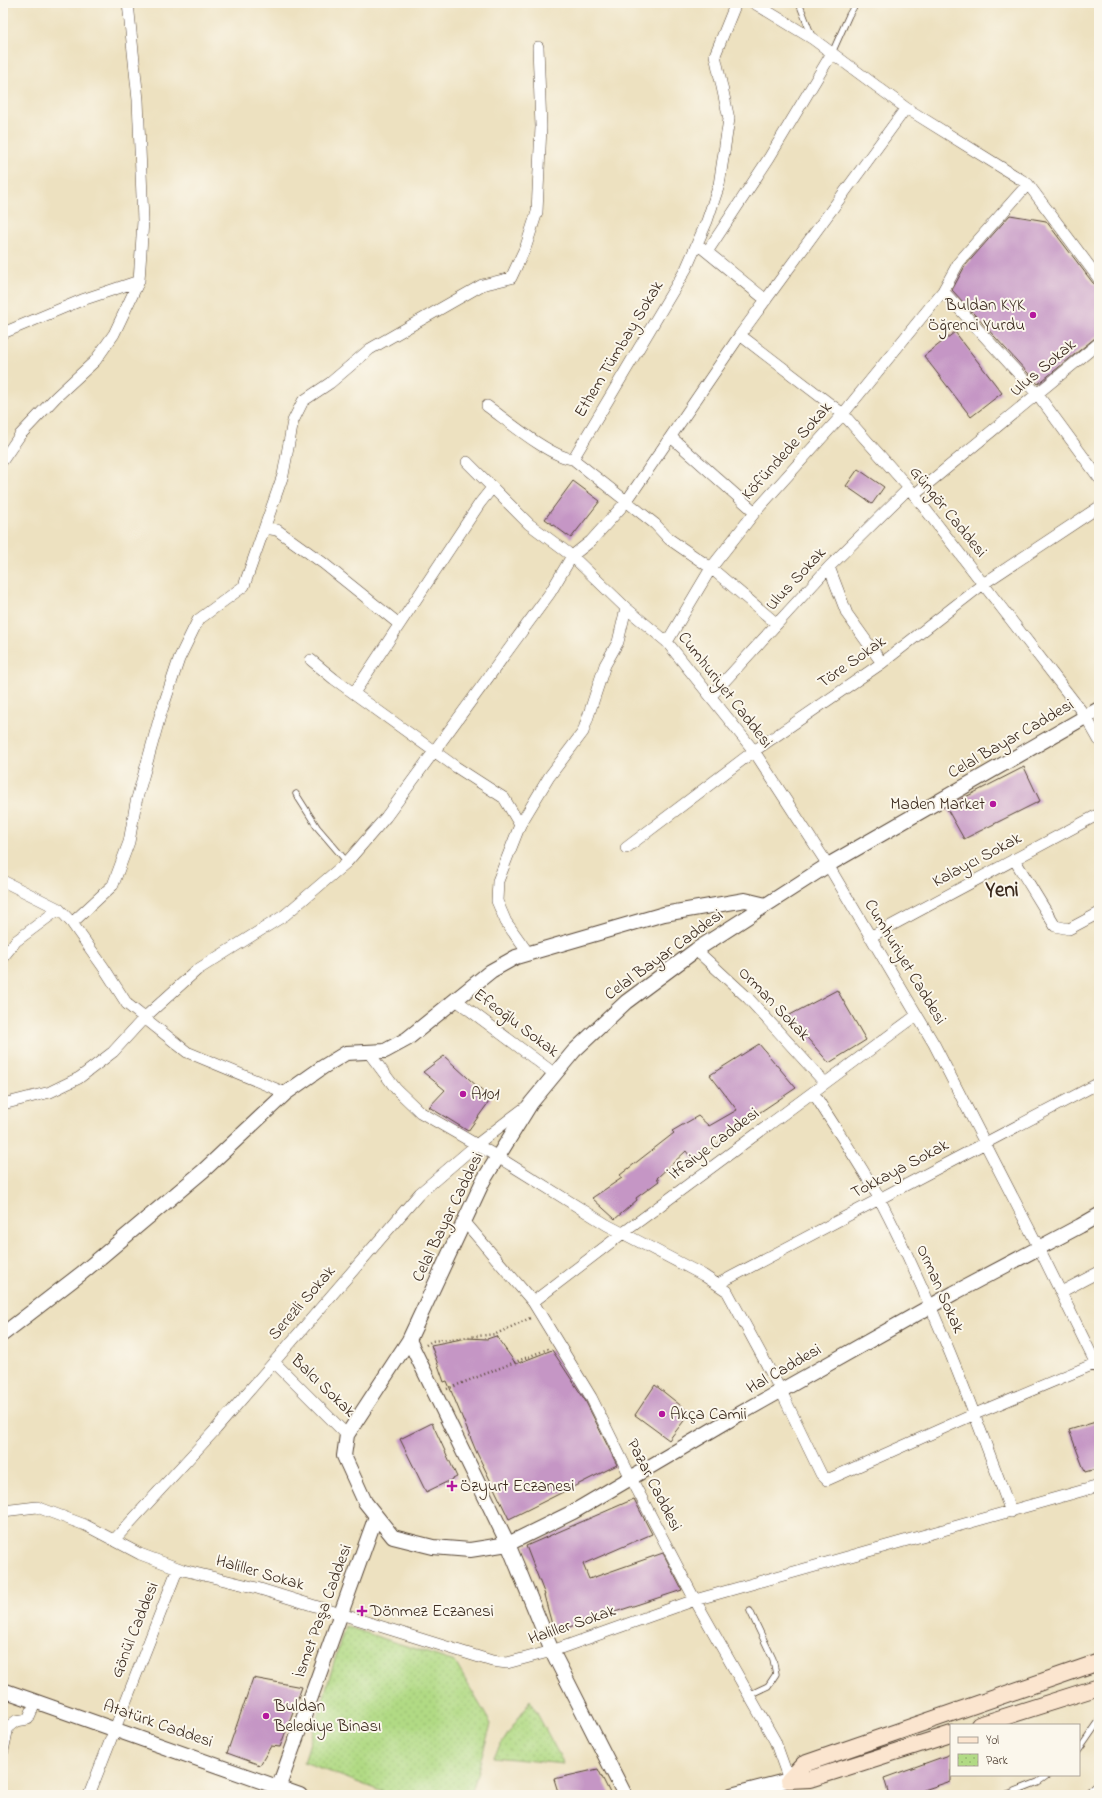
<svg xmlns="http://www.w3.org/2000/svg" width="1102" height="1798" font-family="'Indie Flower',sans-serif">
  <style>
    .park { fill: url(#park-dots); stroke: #768251 }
    .building { fill: #c596c5 }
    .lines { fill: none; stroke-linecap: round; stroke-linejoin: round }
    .service-casing { stroke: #564536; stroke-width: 7 }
    .minor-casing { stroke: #564536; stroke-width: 12 }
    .tertiary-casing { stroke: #564536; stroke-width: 16 }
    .secondary-casing { stroke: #564536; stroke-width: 18 }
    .path { stroke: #564536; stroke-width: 2.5; stroke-dasharray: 1 3; stroke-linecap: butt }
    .service { stroke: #fff; stroke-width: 5.5 }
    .minor { stroke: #fff; stroke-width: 11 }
    .tertiary { stroke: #fff; stroke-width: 14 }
    .secondary { stroke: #fbe5cf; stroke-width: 16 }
    .poi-dot { fill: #b5179e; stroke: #fbf7ec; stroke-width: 1.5 }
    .labels { text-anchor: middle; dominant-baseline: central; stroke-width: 4; stroke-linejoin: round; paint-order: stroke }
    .poi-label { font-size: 17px; fill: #3b2a1e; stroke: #fbf7ec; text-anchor: start }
    .street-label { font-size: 17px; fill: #3b2a1e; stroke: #fbf7ec }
    .district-label { font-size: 21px; font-weight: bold; fill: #3b2a1e; stroke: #fbf7ec }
  </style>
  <defs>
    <pattern id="park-dots" width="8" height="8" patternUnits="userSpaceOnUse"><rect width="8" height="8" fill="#b1da84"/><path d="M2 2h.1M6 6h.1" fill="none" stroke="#99bb72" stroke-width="1.8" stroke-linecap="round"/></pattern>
  </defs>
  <rect width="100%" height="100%" fill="#fbf7ec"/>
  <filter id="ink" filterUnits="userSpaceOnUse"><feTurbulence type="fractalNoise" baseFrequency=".025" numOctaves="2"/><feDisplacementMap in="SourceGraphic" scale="8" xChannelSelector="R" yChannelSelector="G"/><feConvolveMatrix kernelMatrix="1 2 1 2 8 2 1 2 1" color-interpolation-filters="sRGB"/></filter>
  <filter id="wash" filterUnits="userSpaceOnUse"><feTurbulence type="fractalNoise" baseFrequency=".012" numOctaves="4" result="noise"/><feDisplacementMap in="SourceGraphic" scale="16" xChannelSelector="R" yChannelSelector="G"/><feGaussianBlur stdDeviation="0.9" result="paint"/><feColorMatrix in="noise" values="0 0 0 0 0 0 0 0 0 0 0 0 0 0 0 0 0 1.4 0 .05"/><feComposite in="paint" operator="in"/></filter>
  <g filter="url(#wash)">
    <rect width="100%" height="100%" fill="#ede1c0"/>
    <path class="park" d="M345 1626 455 1662 491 1724 471 1795H391L304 1762Z
      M530 1700 564 1764 493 1757Z"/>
    <g id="blocks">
      <path class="building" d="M1010 215 1046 221 1093 283 1099 286V336L1095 338 1038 384 952 290 965 266Z
        M955 332 1002 393 971 417 924 356Z
        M858 469 884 487 872 504 846 486Z
        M573 481 600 501 571 538 545 519Z
        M1024 767 1040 801 964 839 946 807Z
        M837 990 866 1040 829 1063 788 1016Z
        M759 1044 796 1088 735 1129 695 1163 686 1151 657 1178 659 1181 636 1198 637 1200 615 1219 592 1198 622 1178 620 1175 674 1133 672 1131 698 1116 709 1126 737 1110 710 1075Z
        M444 1056 491 1099 468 1131 429 1107 445 1090 423 1072Z
        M496 1336 516 1364 552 1350 585 1400 617 1465 509 1519 476 1451 447 1381 444 1382 431 1345 467 1338 487 1339Z
        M655 1385 690 1413 669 1440 635 1415Z
        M1099 1421V1468L1085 1472 1069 1430Z
        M432 1423 457 1477 426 1492 400 1439Z
        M634 1499 652 1534 583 1564 589 1579 663 1553 682 1590 554 1632 544 1595H545L526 1546Z
        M253 1678 302 1687 280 1747 271 1746 260 1765 227 1753Z
        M951 1754V1781L909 1795H889L884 1778Z
        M598 1769 611 1795H559L554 1779Z"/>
    </g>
  </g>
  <g filter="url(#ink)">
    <use href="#blocks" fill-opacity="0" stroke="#564536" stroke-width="1"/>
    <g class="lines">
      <g class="service-casing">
        <path id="service" d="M799 3 813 39
          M832 53 849 15 856 3
          M296 794 317 827 347 862
          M749 1695 768 1686 776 1674 773 1659 750 1611
          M1079 1750 1099 1721
          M1005 1795 1038 1782 1048 1775
          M1085 1795 1099 1782"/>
      </g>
      <g class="minor-casing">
        <path id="minor" d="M736 3 715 55 729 119 719 185 707 221 686 269 573 459 655 524 669 539 711 568 777 624
          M754 3 813 39 906 108 1028 184 1099 279
          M1028 184 959 262 943 291 1038 395 1099 478
          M701 247 766 300
          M707 252 769 158 832 53
          M3 333 82 300 139 281
          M740 335 843 414 909 488 1086 717 1099 740
          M487 406C508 421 550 457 573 459
          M671 437 755 512
          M3 460 20 435 56 397 95 361 114 334 139 281 143 221 138 100 128 3
          M467 462 529 524 572 556 626 608 667 642 754 751 828 865 934 1044 1039 1248 1099 1370
          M914 495 1099 343
          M265 528 277 530 323 563 399 624
          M829 567 847 614 882 663
          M667 642 711 568 755 512 843 414 943 291
          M311 660 334 679 456 767 504 798 520 825
          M354 693 480 503 492 488
          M711 696 829 567 909 488
          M626 848 754 751 882 663 983 584 1099 507
          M1014 859 1055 926 1069 929 1099 913
          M3 881 59 909 72 923 104 968 127 1004 187 1052 286 1093
          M72 923 113 885 129 842 136 802 160 716 179 659 198 620 244 586 283 475 293 421 303 401 330 383 370 349 482 285 511 278 526 246 537 212 541 127 538 47
          M870 937 1099 814
          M696 950 748 998 825 1083
          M528 953 506 922 497 901 498 881 520 825 549 777 583 732 605 665 618 642 626 608
          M3 957 16 941 59 909
          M456 1000 555 1074
          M369 1053 396 1089 420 1112 498 1157 607 1225 703 1275 727 1291 781 1391 821 1474 827 1480 975 1414 1099 1362
          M813 1092C835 1128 860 1163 880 1200 932 1300 972 1406 1011 1512
          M3 1104 50 1092 79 1078 113 1052 144 1018 197 970 285 915 347 862 386 817 550 593 572 556 591 541 626 502 740 335 906 108
          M464 1221 533 1302 591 1397 631 1478 695 1600 775 1741 789 1780
          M718 1284 1099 1083
          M1061 1292 1099 1272
          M533 1302 623 1233 917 1015
          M274 1362 347 1435
          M3 1511 37 1507 85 1525 140 1554 183 1570 257 1588 492 1661 507 1663 552 1651 695 1600 1099 1486
          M114 1540 216 1429 420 1193 476 1145 527 1106
          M3 1751 8 1727 16 1721 28 1719 36 1701
          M89 1795 178 1568"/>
      </g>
      <g class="tertiary-casing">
        <path id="tertiary" d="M1099 709 828 865 696 950 626 1002 574 1051 531 1103 483 1181 409 1340 347 1435 344 1456 365 1502 393 1537 433 1547 470 1550 508 1544 573 1512 736 1416 954 1293 1080 1226 1099 1215
          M3 1334 82 1273 203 1171 286 1093 323 1067 346 1053 385 1051 407 1039 491 971 516 957 664 914 745 900 766 905
          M409 1340 508 1544 552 1651 625 1795
          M3 1690 300 1795
          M279 1786 376 1516
          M731 1795 789 1780"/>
      </g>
      <g class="secondary-casing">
        <path id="secondary" d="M979 1725 1099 1687
          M789 1780 804 1764 1099 1662
          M789 1780 810 1779 951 1734"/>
      </g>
      <path class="path" d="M426 1345 432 1341 496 1334 530 1318
        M447 1389 548 1349"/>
      <use href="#service" class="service"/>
      <use href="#minor" class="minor"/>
      <use href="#tertiary" class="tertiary"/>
      <use href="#secondary" class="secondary"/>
    </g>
  </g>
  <g class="poi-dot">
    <circle cx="1033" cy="315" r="4"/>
    <circle cx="993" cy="804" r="4"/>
    <circle cx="463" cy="1094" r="4"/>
    <circle cx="662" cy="1414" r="4"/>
    <path d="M450 1480h4v4h4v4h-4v4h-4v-4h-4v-4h4z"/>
    <path d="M360 1605h4v4h4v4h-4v4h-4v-4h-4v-4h4z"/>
    <circle cx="266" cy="1716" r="4"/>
  </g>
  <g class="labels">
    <g class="poi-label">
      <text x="1025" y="305" text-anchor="end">Buldan KYK<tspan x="1025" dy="20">Öğrenci Yurdu</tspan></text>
      <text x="985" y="804" text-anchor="end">Maden Market</text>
      <text x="471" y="1094">A101</text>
      <text x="670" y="1414">Akça Camii</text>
      <text x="460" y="1486">Özyurt Eczanesi</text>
      <text x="370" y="1611">Dönmez Eczanesi</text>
      <text x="274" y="1706">Buldan<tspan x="274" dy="20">Belediye Binası</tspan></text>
    </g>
    <g class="street-label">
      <text transform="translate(619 349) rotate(-59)">Ethem Tümbay Sokak</text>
      <text transform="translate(1043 368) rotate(-40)">Ulus Sokak</text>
      <text transform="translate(787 451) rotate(-48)">Köfündede Sokak</text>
      <text transform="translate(948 512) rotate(51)">Güngör Caddesi</text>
      <text transform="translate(796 579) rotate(-47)">Ulus Sokak</text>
      <text transform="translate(852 662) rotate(-35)">Töre Sokak</text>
      <text transform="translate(725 690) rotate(52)">Cumhuriyet Caddesi</text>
      <text transform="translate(1011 739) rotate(-30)">Celal Bayar Caddesi</text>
      <text transform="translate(977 860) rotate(-28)">Kalaycı Sokak</text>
      <text transform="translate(664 955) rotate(-36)">Celal Bayar Caddesi</text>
      <text transform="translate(905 962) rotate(59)">Cumhuriyet Caddesi</text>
      <text transform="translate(774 1004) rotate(46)">Orman Sokak</text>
      <text transform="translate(516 1023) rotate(37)">Efeoğlu Sokak</text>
      <text transform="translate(714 1144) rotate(-37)">İtfaiye Caddesi</text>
      <text transform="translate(900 1169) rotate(-28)">Tokkaya Sokak</text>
      <text transform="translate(448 1217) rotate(-64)">Celal Bayar Caddesi</text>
      <text transform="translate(940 1289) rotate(66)">Orman Sokak</text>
      <text transform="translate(302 1303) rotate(-49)">Serezli Sokak</text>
      <text transform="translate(784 1369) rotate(-30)">Hal Caddesi</text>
      <text transform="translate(323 1386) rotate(44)">Balcı Sokak</text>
      <text transform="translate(654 1485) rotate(63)">Pazar Caddesi</text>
      <text transform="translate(260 1573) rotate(16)">Haliller Sokak</text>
      <text transform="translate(323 1611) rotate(-70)">İsmet Paşa Caddesi</text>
      <text transform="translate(572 1625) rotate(-19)">Haliller Sokak</text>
      <text transform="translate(135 1630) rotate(-68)">Gönül Caddesi</text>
      <text transform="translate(158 1724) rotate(19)">Atatürk Caddesi</text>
    </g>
    <g class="district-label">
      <text x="1002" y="891">Yeni</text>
    </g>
  </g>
  <rect width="1102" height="1798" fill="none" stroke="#fbf7ec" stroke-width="16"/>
  <rect x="950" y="1724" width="130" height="52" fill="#fbf7ec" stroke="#aea59a"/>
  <rect x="958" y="1737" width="20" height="6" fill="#fbe5cf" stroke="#aea59a"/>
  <text x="986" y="1744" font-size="12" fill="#3b2a1e">Yol</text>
  <rect x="958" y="1754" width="20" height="12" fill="url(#park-dots)" stroke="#aea59a"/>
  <text x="986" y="1764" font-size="12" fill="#3b2a1e">Park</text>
</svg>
